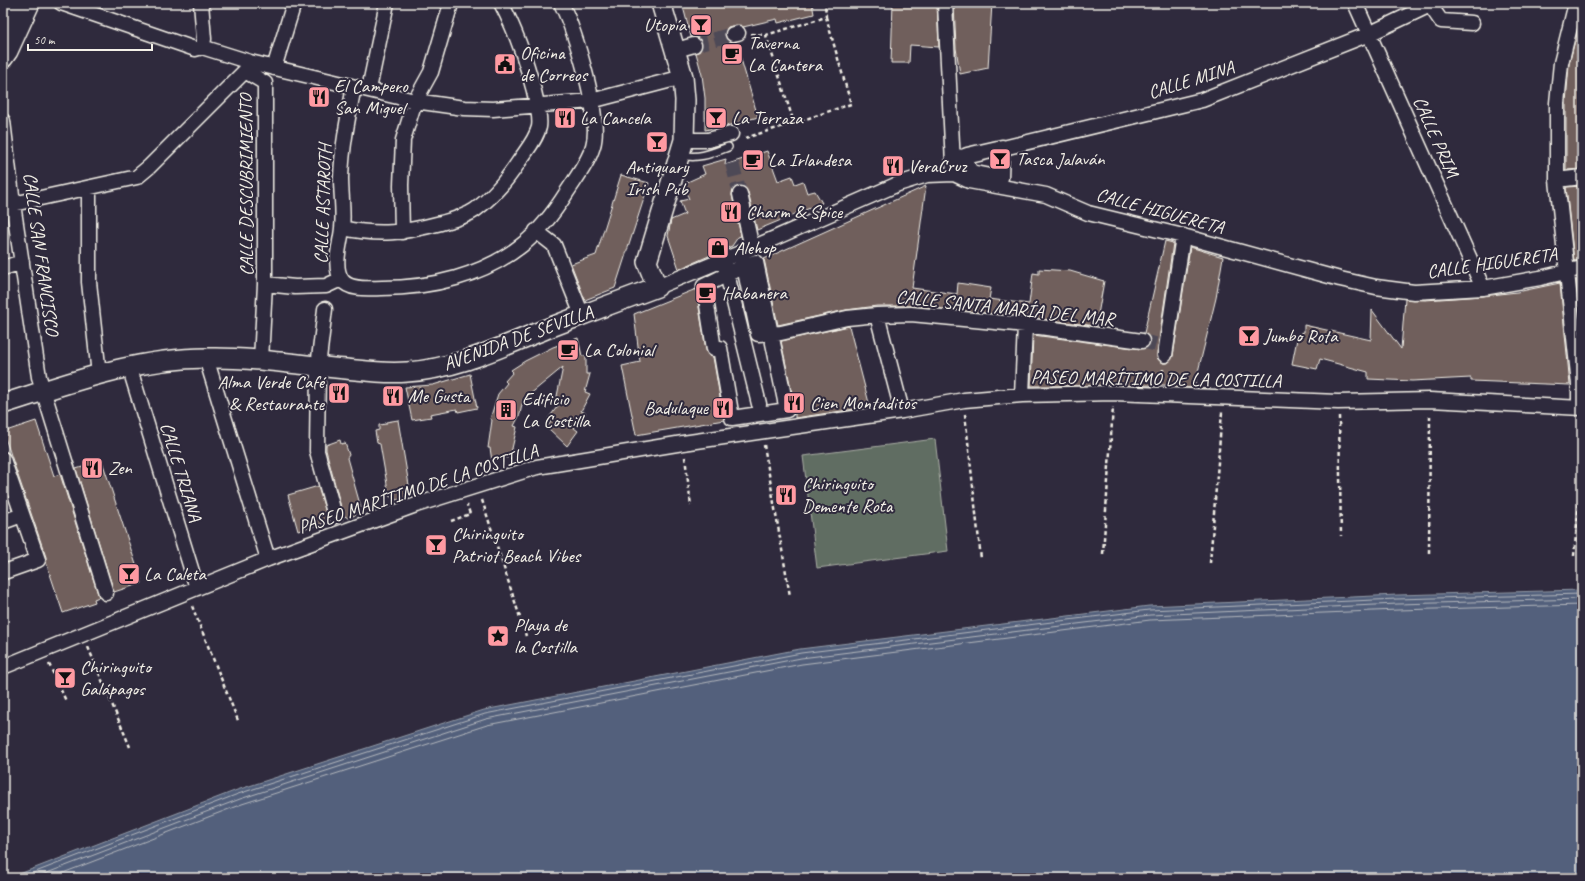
<svg xmlns="http://www.w3.org/2000/svg" width="1585" height="881" font-family="Caveat,sans-serif">
  <style>
    .green { fill: #616d62; stroke: #aaafa5 }
    .water { fill: #53617c; stroke: #939ba7 }
    .lines { fill: none; stroke-linecap: round; stroke-linejoin: round }
    .shore { stroke: #b4b7bd; stroke-width: 1 }
    .building { fill: #6f5e5c; stroke: #f4f1e8 }
    .street-tunnel { stroke: #4d4857; stroke-width: 14; stroke-dasharray: 14 7; stroke-linecap: butt }
    .lane-casing { stroke: #f4f1e8; stroke-width: 10 }
    .street-casing { stroke: #f4f1e8; stroke-width: 17 }
    .secondary-casing { stroke: #f4f1e8; stroke-width: 22 }
    .path { stroke: #f4f1e8; stroke-width: 2.5; stroke-dasharray: 4 3; stroke-linecap: butt }
    .lane { stroke: #2f2a3d; stroke-width: 7 }
    .street { stroke: #2f2a3d; stroke-width: 14 }
    .secondary { stroke: #2f2a3d; stroke-width: 19 }
    .labels { text-anchor: middle; dominant-baseline: central; stroke-width: 4; stroke-linejoin: round; paint-order: stroke }
    .poi-label { font-size: 19px; fill: #f4f1e8; stroke: #2f2a3d; text-anchor: start }
    .street-label { font-size: 19px; fill: #f4f1e8; stroke: #2f2a3d }
  </style>
  <rect width="100%" height="100%" fill="#2f2a3d"/>
  <filter id="ink" filterUnits="userSpaceOnUse"><feTurbulence type="fractalNoise" baseFrequency=".025" numOctaves="2"/><feDisplacementMap in="SourceGraphic" scale="8" xChannelSelector="R" yChannelSelector="G"/><feConvolveMatrix kernelMatrix="1 2 1 2 8 2 1 2 1" color-interpolation-filters="sRGB"/></filter>
  <g filter="url(#ink)">
    <path class="green" d="M935 439 948 551 817 568 803 456Z"/>
    <path class="water" d="M1582 590V878H9L237 790 484 710 800 649 1149 606 1397 595Z"/>
    <g class="lines">
      <path class="shore" d="M20 878 238 794 485 714 801 653 1149 610 1397 599 1582 594
        M34 878 240 799 486 719 801 658 1150 615 1398 604 1582 599
        M50 878 242 804 487 725 802 664 1150 620 1398 610 1582 605"/>
    </g>
    <path class="building" d="M682 3H812L814 14 778 23 777 19 743 27 736 25 728 27 725 31V36L727 40 731 42H736L758 117 730 125 705 130V98L702 75 696 53 700 51 702 43 700 39 691 37Z
      M893 3H937L939 47 910 45 909 63H891Z
      M954 3H992L988 68 960 74 956 48Z
      M1580 21H1582V169L1566 170V103L1569 64Z
      M767 151 778 181 792 176 795 184 803 181 807 193 815 191 822 203 757 230 748 192 743 186H738L734 188 732 195 741 236 738 237 732 246 679 269 668 236 671 220 685 214 680 201 689 199 683 184 705 174 702 166 726 159 725 165Z
      M621 175 649 183 615 288 585 300 571 264 596 255Z
      M926 186 912 288 957 294 958 283 991 288 989 299 1029 304 1033 273 1039 274V269L1070 271 1104 281 1096 326 1026 317 911 306H877L846 310 778 325 764 259Z
      M1582 186V260L1574 261 1566 187Z
      M1165 241 1173 243 1157 354V358L1163 363H1168L1173 356 1190 247 1223 257 1216 298 1194 388 1170 387V385L1031 386 1033 335 1141 349 1148 346 1150 343V338L1144 333Z
      M1582 279V333L1576 280Z
      M1560 283 1570 385 1471 381V378L1412 381 1368 379V372L1320 359 1317 369 1292 364 1298 334 1304 332V325L1371 340 1372 310 1401 349 1405 299 1425 300 1483 296 1517 292Z
      M696 289 706 350 708 355 713 357 724 420 636 435 622 366 640 362 634 314Z
      M849 326 869 403 868 407 795 418V408L781 341Z
      M578 338 582 356H586V374H590L585 392 590 394 581 411 586 413 574 428 578 431 567 446 547 427 551 422 548 419 560 403 556 401 563 367 523 400 520 414 514 426 517 427 510 457 492 461 490 448H488L492 420 490 419 498 394 507 383 505 381 513 372 511 370 525 361 553 347Z
      M470 374 477 408 458 412 457 409 430 414 431 417 412 420 405 387 433 385Z
      M398 420 410 491 405 499 397 500 389 496 380 444 377 443 375 431 379 430V425L386 424V422Z
      M36 421 54 476 60 474 99 597 94 599 95 602 63 613 46 562V557L3 432Z
      M340 440 341 444 345 443 349 455 347 458 361 508 355 515 348 518 343 515 326 450V445Z
      M102 461 142 583 114 592 76 469Z
      M315 487H318L329 522 298 531 288 495Z"/>
    <g class="lines">
      <path class="street-tunnel" d="M694 45 733 34
        M732 163 740 194
        M1142 341 1162 346"/>
      <g class="lane-casing">
        <path id="lane" d="M680 155C699 159 710 154 728 147"/>
      </g>
      <g class="street-casing">
        <path id="street" d="M61 3 195 49 202 47 250 62 415 101 464 108 493 109 591 101 683 77
          M201 3 204 39 202 47
          M945 3 953 164
          M1355 3 1483 288
          M1433 3 1430 5 1441 21 1472 23
          M1576 3 1561 63 1557 103V180L1579 384V407
          M733 34 738 33
          M676 50 694 45
          M274 68 294 3
          M245 71 265 83V284L261 360
          M354 87C348 117 342 147 341 178 341 195 344 212 342 228 341 243 332 266 342 280 350 291 371 288 382 288 431 288 483 276 522 245 539 232 555 211 567 192 576 178 588 163 593 146 602 117 575 31 561 3
          M369 89 387 3
          M3 121 13 204 39 377 106 593
          M684 140H708L731 134
          M1002 147 1001 178 971 172 967 164V155Z
          M953 156 966 157 1202 100 1369 34 1430 5
          M1557 180 1582 177
          M89 188V282L99 375
          M740 194 752 248
          M13 204 137 177 149 167 245 71 249 64
          M342 228C380 236 403 233 441 223 452 220 465 217 475 210 492 198 506 181 518 163 525 152 536 140 539 127 541 116 536 101 534 91 526 60 516 31 501 3
          M536 231 554 245 582 315
          M402 232 401 185 403 140 415 101 431 72 450 7V3
          M741 252 758 334 781 333 847 318 877 315 911 314 1025 325 1142 341
          M756 262 787 410 732 418 720 348 714 349 704 286 744 266Z
          M725 266 759 404
          M3 268 22 262
          M265 284 295 287 326 286 341 279
          M657 287 752 248 898 184 927 175 954 174 969 181 1046 195 1088 213 1183 236 1340 279 1376 287 1414 292 1483 288 1540 278 1582 268
          M325 309 318 367 317 451 335 516
          M877 315 902 411
          M1165 355 1183 236
          M206 358 268 559
          M129 366 197 588
          M1022 395 1025 325
          M3 459 38 560 4 572 3 569
          M3 522 22 515
          M3 667 268 559 416 505 537 467 683 443 902 411 964 400 1022 395 1114 393 1338 402 1430 400 1582 408"/>
      </g>
      <g class="secondary-casing">
        <path id="secondary" d="M3 30 15 3
          M3 58 8 51 30 3
          M3 404C70 383 136 358 207 358 254 357 300 365 346 369 366 371 386 374 407 372 456 369 501 347 546 329 582 315 619 301 657 287L647 262 684 140 685 100 683 77 661 3"/>
      </g>
      <path class="path" d="M751 34 766 35 826 17 825 3
        M794 123 851 104 826 17
        M745 138 794 123 766 35
        M1162 380 1163 369
        M965 414 981 559
        M1339 416 1341 536
        M764 445 790 596
        M685 457 691 506
        M482 500 526 636
        M451 521 470 514 467 505
        M1429 553 1430 415
        M1103 554 1113 407
        M1574 556 1582 471
        M1210 563 1222 412
        M192 606 239 723
        M88 647 130 747
        M49 664 66 701"/>
      <use href="#lane" class="lane"/>
      <use href="#street" class="street"/>
      <use href="#secondary" class="secondary"/>
    </g>
  </g>
  <defs>
    <g id="bar-square" transform="scale(1.15)"><rect x="-9" y="-9" width="18" height="18" rx="4" fill="#ff9aa2" stroke="#2f2a3d"/><path d="M-6-5H6L.8 .8V4.5H3.5V6h-7V4.5H-.8V.8Z" fill="#111"/></g>
    <g id="cafe-square" transform="scale(1.15)"><rect x="-9" y="-9" width="18" height="18" rx="4" fill="#ff9aa2" stroke="#2f2a3d"/><path d="M-5.5-4.5H6V0H3Q3 3.5 0 3.5H-2.5Q-5.5 3.5-5.5 0ZM3-3.2v2h1.7v-2ZM-6 4.5H4V6H-6Z" fill="#111"/></g>
    <g id="civic-square" transform="scale(1.15)"><rect x="-9" y="-9" width="18" height="18" rx="4" fill="#ff9aa2" stroke="#2f2a3d"/><path d="M-.6-6.5H3V-4.5H.6V-3L4-1V1h2V6H-6V1h2V-1L-.6-3ZM-1.2 2.5V6h2.4V2.5Z" fill="#111"/></g>
    <g id="restaurant-square" transform="scale(1.15)"><rect x="-9" y="-9" width="18" height="18" rx="4" fill="#ff9aa2" stroke="#2f2a3d"/><path d="M-5-6h1v4h1v-4h1v4h1v-4h1v5L-1.5 .5V6h-2V.5L-5-1ZM5-6V6H3V1.5H1.5Q1.5-4 5-6Z" fill="#111"/></g>
    <g id="shop-square" transform="scale(1.15)"><rect x="-9" y="-9" width="18" height="18" rx="4" fill="#ff9aa2" stroke="#2f2a3d"/><path d="M-5-2.5h2.3a2.7 3.5 0 0 1 5.4 0H5L5.5 6h-11ZM-1.5-2.5h3a1.5 2.3 0 0 0-3 0Z" fill="#111"/></g>
    <g id="building-square" transform="scale(1.15)"><rect x="-9" y="-9" width="18" height="18" rx="4" fill="#ff9aa2" stroke="#2f2a3d"/><path d="M-4-6H4V6H1V3H-1V6H-4ZM-2.5-4.3h1.7v1.8h-1.7ZM.8-4.3h1.7v1.8H.8ZM-2.5-1h1.7V.8h-1.7ZM.8-1h1.7V.8H.8Z" fill="#111"/></g>
    <g id="sight-square" transform="scale(1.15)"><rect x="-9" y="-9" width="18" height="18" rx="4" fill="#ff9aa2" stroke="#2f2a3d"/><path d="M0-6L1.8-2.2L6-1.7L2.9 1.2L3.7 5.4L0 3.3L-3.7 5.4L-2.9 1.2L-6-1.7L-1.8-2.2Z" fill="#111"/></g>
  </defs>
  <g fill-rule="evenodd">
    <use href="#bar-square" x="701" y="25"/>
    <use href="#cafe-square" x="732" y="54"/>
    <use href="#civic-square" x="505" y="64"/>
    <use href="#restaurant-square" x="319" y="97"/>
    <use href="#restaurant-square" x="565" y="118"/>
    <use href="#bar-square" x="716" y="118"/>
    <use href="#bar-square" x="657" y="142"/>
    <use href="#bar-square" x="1000" y="159"/>
    <use href="#cafe-square" x="753" y="160"/>
    <use href="#restaurant-square" x="893" y="166"/>
    <use href="#restaurant-square" x="731" y="212"/>
    <use href="#shop-square" x="718" y="248"/>
    <use href="#cafe-square" x="706" y="293"/>
    <use href="#bar-square" x="1249" y="336"/>
    <use href="#cafe-square" x="568" y="350"/>
    <use href="#restaurant-square" x="339" y="393"/>
    <use href="#restaurant-square" x="393" y="396"/>
    <use href="#restaurant-square" x="794" y="403"/>
    <use href="#restaurant-square" x="723" y="408"/>
    <use href="#building-square" x="506" y="410"/>
    <use href="#restaurant-square" x="92" y="468"/>
    <use href="#restaurant-square" x="786" y="495"/>
    <use href="#bar-square" x="436" y="545"/>
    <use href="#bar-square" x="129" y="574"/>
    <use href="#sight-square" x="498" y="636"/>
    <use href="#bar-square" x="65" y="678"/>
  </g>
  <g class="labels">
    <g class="poi-label">
      <text x="686" y="25" text-anchor="end">Utopía</text>
      <text x="748" y="43">Taverna<tspan x="748" dy="22">La Cantera</tspan></text>
      <text x="520" y="53">Oficina<tspan x="520" dy="22">de Correos</tspan></text>
      <text x="334" y="86">El Campero<tspan x="334" dy="22">San Miguel</tspan></text>
      <text x="580" y="118">La Cancela</text>
      <text x="732" y="118">La Terraza</text>
      <text x="1016" y="159">Tasca Jalaván</text>
      <text x="768" y="160">La Irlandesa</text>
      <text x="908" y="166">VeraCruz</text>
      <text x="657" y="167" text-anchor="middle">Antiquary<tspan x="657" dy="22">Irish Pub</tspan></text>
      <text x="746" y="212">Charm &amp; Spice</text>
      <text x="734" y="248">Alehop</text>
      <text x="722" y="293">Habanera</text>
      <text x="1264" y="336">Jumbo Rota</text>
      <text x="584" y="350">La Colonial</text>
      <text x="324" y="382" text-anchor="end">Alma Verde Café<tspan x="324" dy="22">&amp; Restaurante</tspan></text>
      <text x="408" y="396">Me Gusta</text>
      <text x="522" y="399">Edificio<tspan x="522" dy="22">La Costilla</tspan></text>
      <text x="810" y="403">Cien Montaditos</text>
      <text x="708" y="408" text-anchor="end">Badulaque</text>
      <text x="108" y="468">Zen</text>
      <text x="802" y="484">Chiringuito<tspan x="802" dy="22">Demente Rota</tspan></text>
      <text x="452" y="534">Chiringuito<tspan x="452" dy="22">Patriot Beach Vibes</tspan></text>
      <text x="144" y="574">La Caleta</text>
      <text x="514" y="625">Playa de<tspan x="514" dy="22">la Costilla</tspan></text>
      <text x="80" y="667">Chiringuito<tspan x="80" dy="22">Galápagos</tspan></text>
    </g>
    <g class="street-label">
      <text transform="translate(1191 80) rotate(-17)">CALLE MINA</text>
      <text transform="translate(1436 137) rotate(66)">CALLE PRIM</text>
      <text transform="translate(246 185) rotate(-90)">CALLE DESCUBRIMIENTO</text>
      <text transform="translate(323 204) rotate(-88)">CALLE ASTAROTH</text>
      <text transform="translate(1160 211) rotate(15)">CALLE HIGUERETA</text>
      <text transform="translate(41 254) rotate(82)">CALLE SAN FRANCISCO</text>
      <text transform="translate(1492 263) rotate(-8)">CALLE HIGUERETA</text>
      <text transform="translate(1005 308) rotate(6)">CALLE SANTA MARÍA DEL MAR</text>
      <text transform="translate(518 338) rotate(-20)">AVENIDA DE SEVILLA</text>
      <text transform="translate(1156 379) rotate(1)">PASEO MARÍTIMO DE LA COSTILLA</text>
      <text transform="translate(181 472) rotate(73)">CALLE TRIANA</text>
      <text transform="translate(418 489) rotate(-18)">PASEO MARÍTIMO DE LA COSTILLA</text>
    </g>
  </g>
  <rect width="1585" height="881" fill="none" stroke="#2f2a3d" stroke-width="16"/>
  <rect x="8" y="8" width="1569" height="865" fill="none" stroke="#f4f1e8" stroke-width="1.5" filter="url(#ink)"/>
  <path d="M28 44v6h124v-6" fill="none" stroke="#f4f1e8" stroke-width="2"/>
  <text x="34" y="44" font-size="12" fill="#f4f1e8" stroke="#2f2a3d" stroke-width="3" paint-order="stroke">50 m</text>
</svg>
